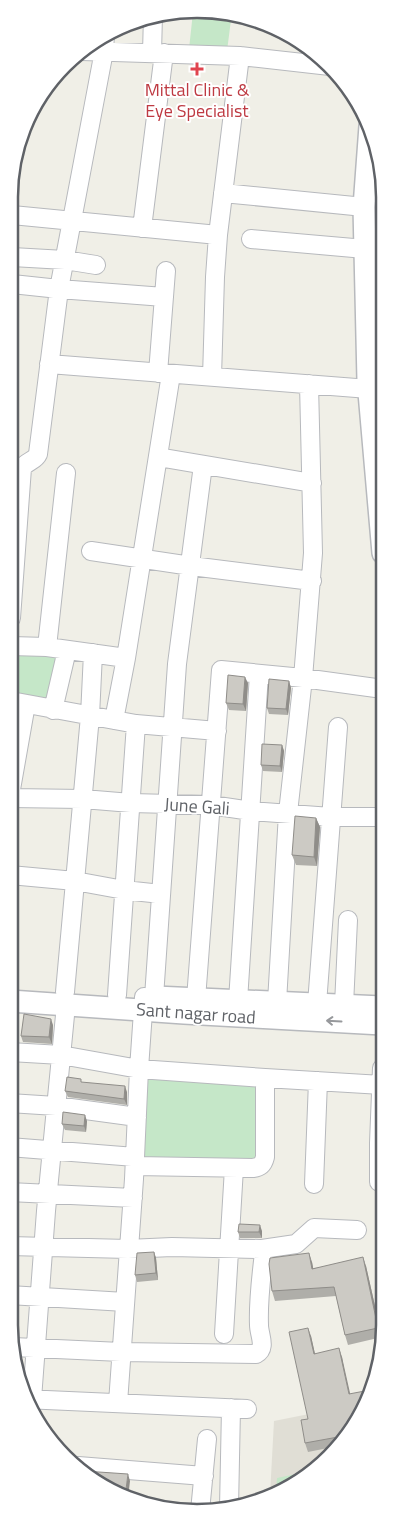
<svg xmlns="http://www.w3.org/2000/svg" width="394" height="1522" font-family="'Titillium Web',sans-serif">
  <style>
    .education { fill: #e0ded5 }
    .green { fill: #c5e7c8 }
    .lines { fill: none; stroke-linecap: round; stroke-linejoin: round }
    .minor-casing { stroke: #b7b9bd; stroke-width: 20 }
    .tertiary-casing { stroke: #b7b9bd; stroke-width: 24 }
    .minor { stroke: #fff; stroke-width: 18 }
    .tertiary { stroke: #fff; stroke-width: 21 }
    .wall { fill: #afaea9 }
    .shaded-wall { fill: #8f8d89 }
    .building { fill: #cccac4; stroke: #8f8d89 }
    .oneway { stroke: #97999c }
    .health-dot { fill: #e0444e; stroke: #fff; stroke-width: 2 }
    .labels { text-anchor: middle; dominant-baseline: central; stroke-width: 4; stroke-linejoin: round; paint-order: stroke }
    .health-label { font-size: 18px; fill: #be3a42; stroke: #fff }
    .street-label { font-size: 18px; fill: #5f6267; stroke: #fff }
    .rim { fill: none; stroke: #5f6267; stroke-width: 2.5 }
  </style>
  <rect width="100%" height="100%" fill="#f0efe7"/>
  <path class="education" d="M364 1403 354 1429 311 1475 270 1495 274 1421Z"/>
  <path class="green" d="M193 12H232L227 51 189 49Z
    M11 649 63 652 50 707 11 699Z
    M144 1079 260 1083 257 1163 140 1158Z
    M315 1470 311 1475 276 1492 277 1478Z"/>
  <g class="lines">
    <g class="minor-casing">
      <path id="minor" d="M82 51 240 56 330 66
        M152 53 153 15
        M365 192 384 194
        M223 193 364 207
        M12 215 218 235
        M142 228 164 53
        M251 239 365 249
        M12 257 65 260 96 265
        M365 260 384 262
        M12 284 59 289 164 297
        M367 335 383 337
        M49 364 369 389
        M158 373 166 271
        M212 377 215 277 218 235 240 56
        M158 457 312 483
        M91 551 191 566 312 581
        M11 618 22 468C27 461 35 461 38 454L59 289 104 51 105 35
        M11 646 47 647 126 658
        M47 647 66 473
        M11 701 136 724 217 731
        M53 710 67 650
        M114 720 126 658 171 374
        M10 795 26 704
        M10 798 83 799 131 803 211 805 251 811 331 817H383
        M10 875 75 881 124 890 161 894
        M65 992 90 716 93 653
        M117 995 136 724
        M154 997 177 664 203 465
        M196 999 221 670 303 678 383 689
        M238 1001 259 674
        M277 1002 288 813 303 678 313 553 309 384
        M317 1004 338 727
        M344 1005 348 920
        M10 1052 61 1055 139 1069 265 1078 382 1085
        M9 1103 56 1106 137 1117
        M9 1147 135 1157
        M135 1166 253 1168C260 1167 263 1165 265 1157V1078
        M379 1182V1143L382 1068
        M314 1184 318 1081
        M9 1192 133 1198
        M9 1246 128 1249 172 1247 260 1249H262L264 1253C261 1277 258 1301 259 1325 259 1335 267 1348 256 1354L121 1352 13 1347
        M262 1249 296 1244 314 1228 357 1230
        M9 1295 125 1302
        M224 1334 234 1168
        M24 1399 247 1409
        M32 1399 46 1211 66 1005
        M118 1403 134 1179 139 1069 144 997
        M78 1466 204 1476
        M229 1508 231 1408
        M200 1511 207 1439"/>
    </g>
    <g class="tertiary-casing">
      <path id="tertiary" d="M370 126 364 207 368 381 383 553
        M155 997 382 1007
        M10 1001 184 1013 382 1024"/>
    </g>
    <use href="#minor" class="minor"/>
    <use href="#tertiary" class="tertiary"/>
  </g>
  <path class="wall" d="M289 681 291 688 288 715 269 714 267 708Z
    M248 683 246 711 229 710 226 703Z
    M282 745 284 751 282 772 263 771 261 765Z
    M316 818 320 827 317 866 296 865 292 855Z
    M53 1025 52 1044 23 1042 21 1036Z
    M65 1091 127 1092V1105L68 1097Z
    M87 1121 86 1132 65 1130 62 1124Z
    M262 1231V1238H240L238 1232Z
    M154 1252 156 1258 158 1280 137 1282 135 1275Z
    M312 1262 313 1268 366 1266 382 1337 348 1345 345 1335 336 1296 275 1301 272 1291Z
    M311 1336 315 1354 342 1357 354 1429 338 1446 308 1452 305 1443 308 1419Z"/>
  <path class="shaded-wall" d="M245 677 248 683 246 711 243 704Z
    M289 681 291 688 288 715 286 709Z
    M282 745 284 751 282 772 280 766Z
    M316 818 320 827 317 866 314 857Z
    M51 1019 53 1025 52 1044 49 1037Z
    M125 1086 127 1092V1105L124 1099Z
    M85 1115 87 1121 86 1132 84 1126Z
    M260 1225 262 1231V1238L259 1232Z
    M154 1252 156 1258 158 1280 156 1273Z
    M309 1253 312 1262 315 1278 312 1269Z
    M363 1257 366 1266 382 1337 378 1328Z
    M308 1328 311 1336 317 1363 314 1354Z
    M339 1348 342 1357 352 1402 349 1394Z
    M128 1474 130 1481 128 1498 125 1497Z"/>
  <path class="building" d="M228 675 245 677 243 704 226 703Z
    M269 679 289 681 286 709 267 708Z
    M262 744 282 745 280 766 261 765Z
    M295 816 316 818 314 857 292 855Z
    M24 1014 51 1019 49 1037 21 1036Z
    M67 1077 81 1079V1082L125 1086 124 1099 65 1091Z
    M63 1112 85 1115 84 1126 62 1124Z
    M239 1224 260 1225 259 1232H238Z
    M154 1252 156 1273 135 1275 137 1253Z
    M309 1253 312 1269 363 1257 378 1328 345 1335 334 1287 272 1291 269 1264 270 1258Z
    M308 1328 314 1354 339 1348 349 1394 370 1390 354 1429 349 1435 305 1443 301 1420 308 1419 289 1332Z
    M84 1471 128 1474 125 1497 114 1494Z"/>
  <defs><path id="oneway-shaft" d="M-6 0H5M1.5-3L5.5 0L1.5 3" fill="none" stroke-width="1.6" stroke-linecap="round" stroke-linejoin="round" transform="scale(1.25)"/></defs>
  <use class="oneway" href="#oneway-shaft" transform="translate(334 1021) rotate(-177)"/>
  <path class="health-dot" d="M194.5 61.5h5v5h5v5h-5v5h-5v-5h-5v-5h5z"/>
  <g class="labels">
    <g class="health-label">
      <text x="197" y="89">Mittal Clinic &amp;<tspan x="197" dy="21">Eye Specialist</tspan></text>
    </g>
    <g class="street-label">
      <text transform="translate(197 806) rotate(4)">June Gali</text>
      <text transform="translate(196 1013) rotate(4)">Sant nagar road</text>
    </g>
  </g>
  <path d="M0 0H394V1522H0ZM197 18H197A179 179 0 0 1 376 197V1325A179 179 0 0 1 197 1504H197A179 179 0 0 1 18 1325V197A179 179 0 0 1 197 18Z" fill="#fff" fill-rule="evenodd"/>
  <path class="rim" d="M197 18H197A179 179 0 0 1 376 197V1325A179 179 0 0 1 197 1504H197A179 179 0 0 1 18 1325V197A179 179 0 0 1 197 18Z"/>
</svg>
